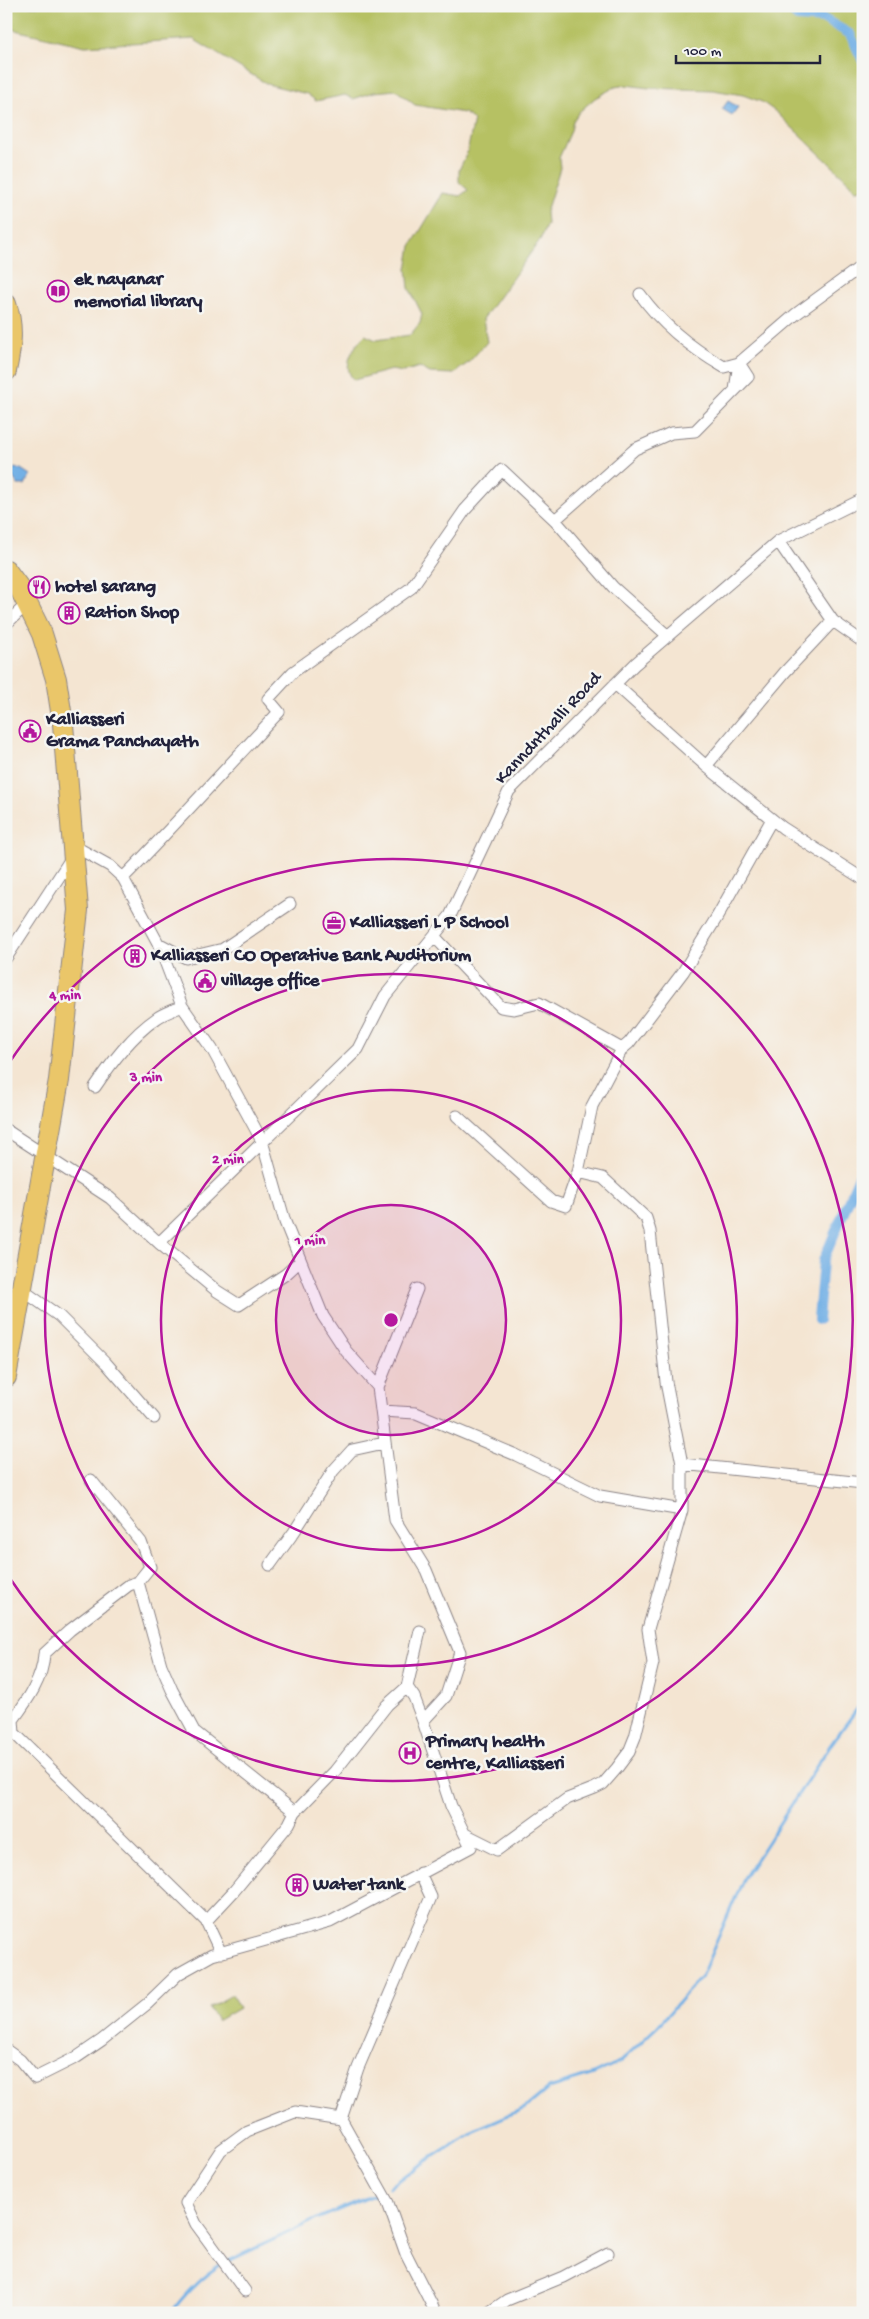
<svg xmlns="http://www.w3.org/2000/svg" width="869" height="2319" font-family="'Gochi Hand',sans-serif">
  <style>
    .green { fill: #b6c163; stroke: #6c724f }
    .water { fill: #73b0e5; stroke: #4a6990 }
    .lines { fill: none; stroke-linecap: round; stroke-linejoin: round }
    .stream { stroke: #73b0e5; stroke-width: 3 }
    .canal { stroke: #73b0e5; stroke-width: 10 }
    .minor-casing { stroke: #8b8486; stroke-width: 13 }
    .trunk-casing { stroke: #8b8486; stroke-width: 22 }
    .minor { stroke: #fff; stroke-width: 11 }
    .trunk { stroke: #eac669; stroke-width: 20 }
    .ring { fill: none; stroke: #b5179e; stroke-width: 2.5 }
    .labels { text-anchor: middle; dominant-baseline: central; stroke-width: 5; stroke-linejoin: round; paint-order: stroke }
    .poi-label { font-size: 19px; font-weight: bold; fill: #22223b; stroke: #f6f6f2; text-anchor: start }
    .street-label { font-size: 19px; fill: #22223b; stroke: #f6f6f2 }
    .centre { fill: #b5179e; stroke: #f6f6f2; stroke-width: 2.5 }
    .ring-label { font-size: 15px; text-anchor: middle; font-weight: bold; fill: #b5179e; stroke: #f6f6f2; stroke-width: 5; stroke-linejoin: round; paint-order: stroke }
  </style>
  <rect width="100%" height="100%" fill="#f6f6f2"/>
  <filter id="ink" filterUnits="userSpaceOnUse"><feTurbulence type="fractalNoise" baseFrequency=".02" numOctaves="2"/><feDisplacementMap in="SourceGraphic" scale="10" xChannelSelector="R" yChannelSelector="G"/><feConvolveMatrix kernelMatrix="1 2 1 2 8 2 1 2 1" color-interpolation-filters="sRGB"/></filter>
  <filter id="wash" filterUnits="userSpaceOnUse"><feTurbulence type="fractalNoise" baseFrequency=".0096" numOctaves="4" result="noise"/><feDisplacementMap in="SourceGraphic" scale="20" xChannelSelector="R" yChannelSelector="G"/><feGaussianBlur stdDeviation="1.12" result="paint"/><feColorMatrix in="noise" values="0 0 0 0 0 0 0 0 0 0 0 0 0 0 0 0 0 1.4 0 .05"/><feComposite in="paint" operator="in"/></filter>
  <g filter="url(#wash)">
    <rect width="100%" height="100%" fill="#f4e5d2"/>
    <path class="green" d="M6 6H863V189L855 190 851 184 776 112 762 102 743 95 713 90 649 88 626 85 615 87 595 98 579 112 573 121 571 131 559 158 560 168 546 212 547 224 540 240 483 319 487 342 468 363 453 374 430 373 419 367 403 372 391 370 354 380C340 366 355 345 365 335L376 340 410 335 420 323 422 314 409 288 407 269 411 246 443 193 460 196 468 190 459 182V170L467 153 474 120 464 113 415 105 396 90 374 92 353 99 345 95 316 101 307 94 267 84 193 39 85 46 6 28Z
      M232 1995 239 2008 217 2021 209 2008Z"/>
    <path class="water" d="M728 101 738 107 732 115 722 109Z
      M6 467 21 469 30 475 25 485H18Z"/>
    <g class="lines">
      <path class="stream" d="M390 2187 417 2167 474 2130 525 2108 549 2088 594 2074 621 2061 657 2027 702 1975 744 1878 829 1747 863 1701
        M171 2313C185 2293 200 2278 220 2265L319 2218 374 2195"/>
      <path class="canal" d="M789 6 797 17 824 19 850 34 863 61
        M818 1320 823 1261 863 1167"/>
    </g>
  </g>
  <g filter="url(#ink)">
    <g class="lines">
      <g class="minor-casing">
        <path id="minor" d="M640 294C662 325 691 348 724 367L739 363 735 390
          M863 499 778 541 833 621 785 672 706 766 783 828 863 879
          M555 520 613 587 668 636
          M833 621 863 642
          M6 624 27 604
          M615 684 706 766
          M123 878C176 824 227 767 279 712L268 699 293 672 411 588 465 510 502 470 555 520 635 449 671 433 695 431 748 377 739 363 796 314 863 265
          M434 936 501 1007 514 1009 539 1003 622 1049
          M158 943 186 958 223 949 290 904
          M6 958 72 857
          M95 1087C112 1062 132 1035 157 1018 164 1013 174 1010 182 1006
          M457 1116 551 1201 566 1206 578 1172 592 1106 622 1049 629 1043 683 972 717 917 772 819
          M6 1130 110 1198 159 1243 358 1049 385 996 450 916 509 791 635 664 778 541
          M159 1243 217 1291 239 1305 286 1274 300 1261
          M21 1289 59 1316 106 1363 154 1418
          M378 1387 417 1289
          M381 1411 416 1413 516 1455 600 1496 682 1510
          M682 1464 863 1483
          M91 1480 141 1542 150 1567 138 1582 129 1585 70 1630 44 1654C43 1679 27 1701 13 1720L14 1733 206 1921 221 1953
          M270 1565 294 1532 333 1471 352 1450 384 1443
          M138 1582 161 1665 172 1690 194 1731 295 1812
          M407 1687 414 1697 423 1721
          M465 1834 497 1850 567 1799 595 1788 603 1784 617 1768 629 1752 635 1737 653 1663 648 1629 682 1510V1464L666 1382 650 1231 646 1218 603 1178 578 1172
          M420 1873 431 1897 358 2068 341 2119 388 2203 406 2254 436 2313
          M206 1921 234 1891 289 1824 295 1812 335 1771 387 1705 407 1687 420 1631
          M6 2050 20 2060 35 2078 77 2057 102 2040 147 2004 178 1974 212 1955 330 1922 471 1847 451 1806 423 1721 446 1696 460 1652 426 1570 395 1520 378 1387 346 1351 323 1316 285 1222 262 1141 212 1049 182 1006 158 943 123 878 110 866 74 846
          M245 2291 196 2224 186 2203 221 2150 247 2131 295 2112 341 2119
          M488 2313 507 2300 563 2277 608 2253"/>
      </g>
      <g class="trunk-casing">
        <path id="trunk" d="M6 304C14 327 11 347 6 371
          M6 570 20 589 42 634 56 679 63 724 78 910 59 1080 6 1377"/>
      </g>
      <use href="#minor" class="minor"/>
      <use href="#trunk" class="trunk"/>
    </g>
  </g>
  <circle cx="391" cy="1320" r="115" fill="#b5179e" fill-opacity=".12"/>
  <g class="ring">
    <circle cx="391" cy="1320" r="115"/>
    <circle cx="391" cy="1320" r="230"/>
    <circle cx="391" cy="1320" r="346"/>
    <path d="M7 1066A461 461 0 1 1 7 1574"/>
  </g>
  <defs>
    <g id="library-ring" transform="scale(1.125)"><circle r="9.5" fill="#f6f6f2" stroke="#b5179e" stroke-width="1.5"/><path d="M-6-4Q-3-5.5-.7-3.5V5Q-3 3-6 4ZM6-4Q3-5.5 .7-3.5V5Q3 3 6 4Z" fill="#b5179e"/></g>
    <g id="restaurant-ring" transform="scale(1.125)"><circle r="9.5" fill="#f6f6f2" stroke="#b5179e" stroke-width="1.5"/><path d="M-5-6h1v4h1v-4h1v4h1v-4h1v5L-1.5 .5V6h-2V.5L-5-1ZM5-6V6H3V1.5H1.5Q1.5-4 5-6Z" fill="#b5179e"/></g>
    <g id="building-ring" transform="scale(1.125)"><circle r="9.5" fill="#f6f6f2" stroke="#b5179e" stroke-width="1.5"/><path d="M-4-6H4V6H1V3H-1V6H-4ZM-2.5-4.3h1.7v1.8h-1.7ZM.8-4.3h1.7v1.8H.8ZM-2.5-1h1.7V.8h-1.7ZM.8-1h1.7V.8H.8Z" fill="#b5179e"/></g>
    <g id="civic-ring" transform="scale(1.125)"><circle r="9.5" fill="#f6f6f2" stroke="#b5179e" stroke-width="1.5"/><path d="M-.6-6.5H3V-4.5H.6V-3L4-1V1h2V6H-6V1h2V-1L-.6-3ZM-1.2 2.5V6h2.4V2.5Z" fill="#b5179e"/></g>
    <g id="office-ring" transform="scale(1.125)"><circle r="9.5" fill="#f6f6f2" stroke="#b5179e" stroke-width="1.5"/><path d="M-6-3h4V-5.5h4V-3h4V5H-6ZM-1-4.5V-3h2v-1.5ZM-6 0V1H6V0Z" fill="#b5179e"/></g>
    <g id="hospital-ring" transform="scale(1.125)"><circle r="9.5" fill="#f6f6f2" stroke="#b5179e" stroke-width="1.5"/><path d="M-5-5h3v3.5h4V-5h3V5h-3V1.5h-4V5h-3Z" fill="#b5179e"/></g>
  </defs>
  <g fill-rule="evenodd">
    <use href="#library-ring" x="58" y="291"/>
    <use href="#restaurant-ring" x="39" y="587"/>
    <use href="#building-ring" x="69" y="613"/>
    <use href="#civic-ring" x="30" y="731"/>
    <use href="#office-ring" x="334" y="923"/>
    <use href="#building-ring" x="135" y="956"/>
    <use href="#civic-ring" x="205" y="981"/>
    <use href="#hospital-ring" x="410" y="1753"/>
    <use href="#building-ring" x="297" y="1885"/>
  </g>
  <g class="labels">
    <g class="poi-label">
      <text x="74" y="280">ek nayanar<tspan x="74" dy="22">memorial library</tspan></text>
      <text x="55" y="587">hotel sarang</text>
      <text x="85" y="613">Ration Shop</text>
      <text x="46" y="720">Kalliasseri<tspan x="46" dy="22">Grama Panchayath</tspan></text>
      <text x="350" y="923">Kalliasseri L P School</text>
      <text x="151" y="956">Kalliasseri CO Operative Bank Auditorium</text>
      <text x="221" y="981">village office</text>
      <text x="426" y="1742">Primary health<tspan x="426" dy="22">centre, Kalliasseri</tspan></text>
      <text x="313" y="1885">Water tank</text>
    </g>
    <g class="street-label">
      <text transform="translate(549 729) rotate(-47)">Kanndnthalli Road</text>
    </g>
  </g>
  <circle cx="391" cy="1320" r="8" class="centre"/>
  <g class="ring-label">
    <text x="65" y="999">4 min</text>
    <text x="146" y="1081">3 min</text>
    <text x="228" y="1163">2 min</text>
    <text x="310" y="1244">1 min</text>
  </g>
  <rect width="869" height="2319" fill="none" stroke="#f6f6f2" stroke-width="25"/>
  <path d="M676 55v8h144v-8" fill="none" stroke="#22223b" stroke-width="2.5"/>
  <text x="684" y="55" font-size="15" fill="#22223b" stroke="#f6f6f2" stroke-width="4" paint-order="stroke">100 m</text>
</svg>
